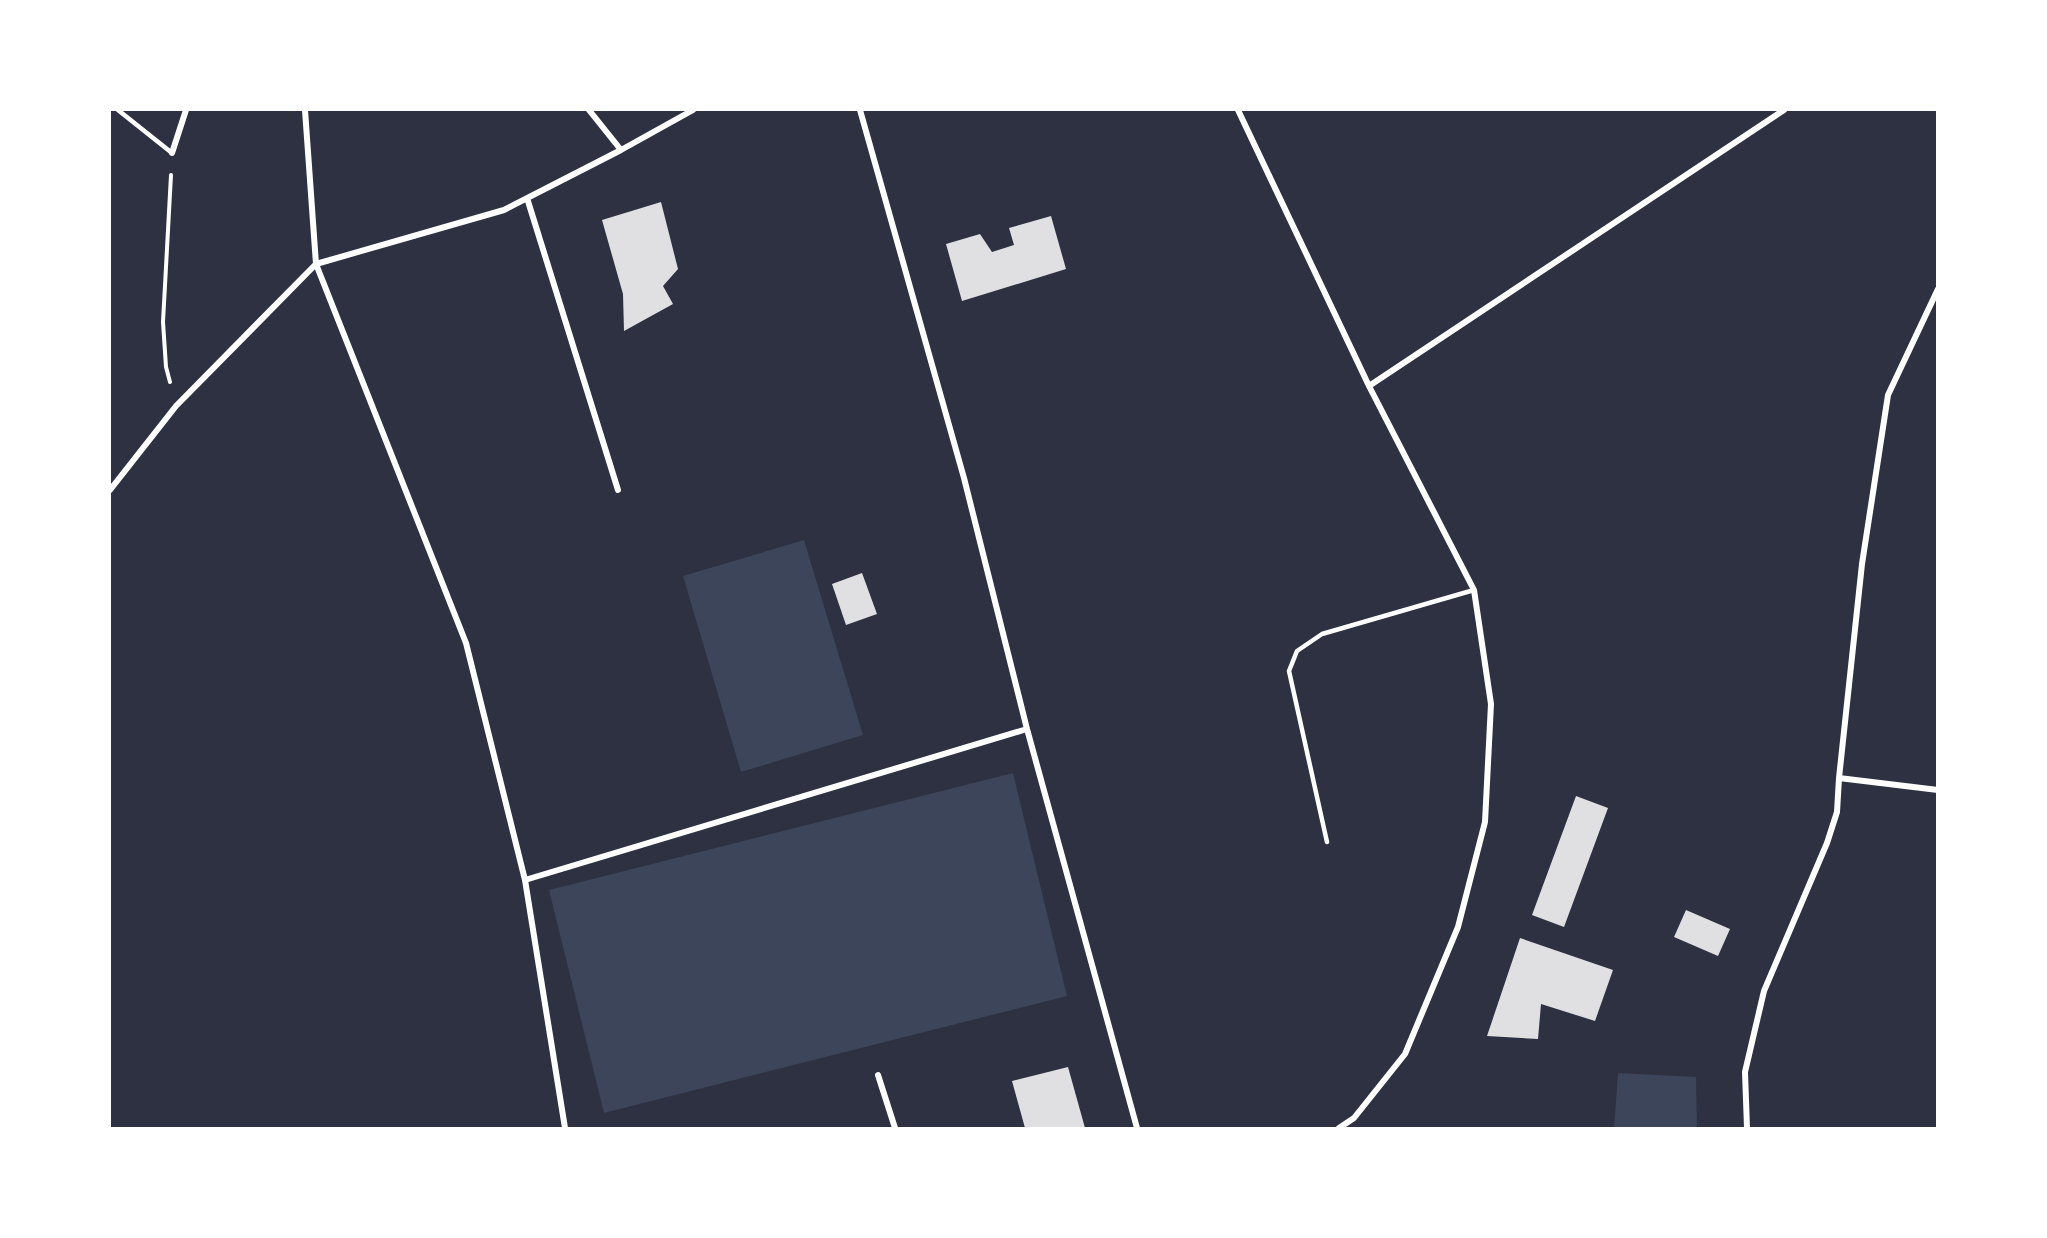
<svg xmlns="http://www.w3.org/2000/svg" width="2047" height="1238" font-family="Quicksand,sans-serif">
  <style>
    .green { fill: #3c4559 }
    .building { fill: #e0e0e3 }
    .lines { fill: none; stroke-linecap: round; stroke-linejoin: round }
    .path { stroke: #fff; stroke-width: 4 }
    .service { stroke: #fff; stroke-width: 4.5 }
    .minor { stroke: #fff; stroke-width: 6 }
  </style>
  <rect width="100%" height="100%" fill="#2d3142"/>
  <path class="green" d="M804 540 863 735 741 772 683 576Z
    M1013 773 1067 996 604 1113 549 890Z
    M1618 1073 1696 1077 1697 1128H1614Z"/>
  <path class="building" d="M661 202 678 269 663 286 673 304 624 331 623 294 602 220Z
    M1051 216 1066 269 962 301 946 244 980 234 992 252 1014 245 1009 228Z
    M862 573 877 614 846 625 832 584Z
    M1576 796 1608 808 1564 927 1532 915Z
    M1686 910 1730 929 1718 956 1674 937Z
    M1520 938 1613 970 1595 1021 1541 1004 1538 1039 1487 1036Z
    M1068 1067 1085 1128H1025L1012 1081Z"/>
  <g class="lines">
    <path class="path" d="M170 382 166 367 163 322 171 175"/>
    <path class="service" d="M118 110 172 153
      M1327 842 1289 671 1297 651 1322 634 1474 590"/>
    <path class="minor" d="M305 110 316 264 466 643 525 880 565 1128
      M589 110 621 150
      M860 110 964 478 1027 729 1137 1128
      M1238 110 1369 386 1474 590 1491 704 1485 822 1458 927 1405 1054 1354 1118 1339 1128
      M172 153 186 110
      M527 198 618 490
      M1369 386 1784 110
      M110 490 176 406 316 264 504 210 621 150 693 110
      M1839 778 1938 790
      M525 880 1027 729
      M878 1075 895 1128
      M1747 1128 1745 1072 1764 991 1827 843 1837 812 1839 778 1862 564 1888 395 1938 289"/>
  </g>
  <rect width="2047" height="1238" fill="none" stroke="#ffffff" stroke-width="222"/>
</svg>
